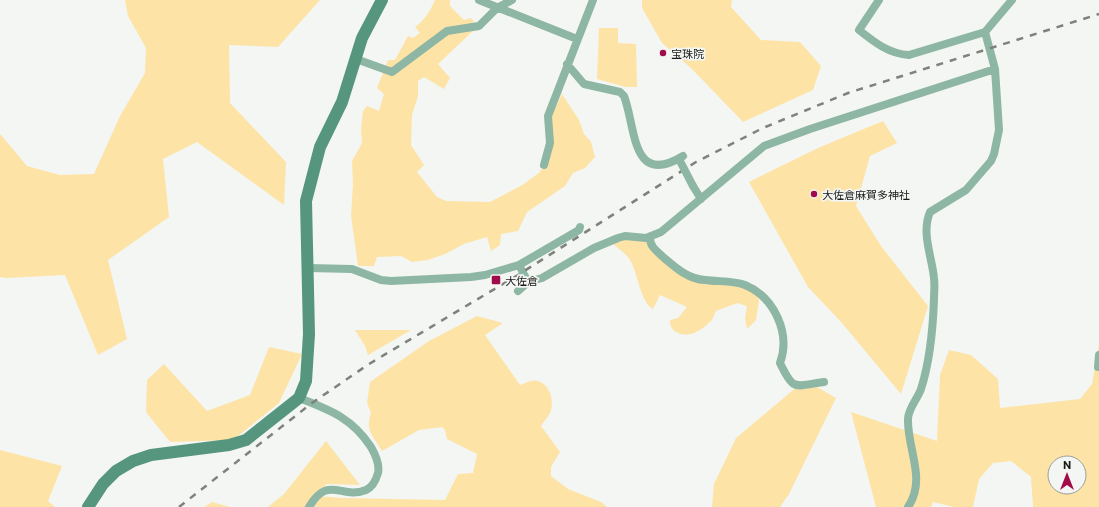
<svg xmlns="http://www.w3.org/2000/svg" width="1099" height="507" font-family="Commissioner,'Noto Sans JP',sans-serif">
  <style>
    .green { fill: #fee3a7; fill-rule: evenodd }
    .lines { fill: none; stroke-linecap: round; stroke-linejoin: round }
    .street { stroke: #8db6a4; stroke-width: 8 }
    .secondary { stroke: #56967e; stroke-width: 12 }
    .rail { stroke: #7f817e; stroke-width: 2.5; stroke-dasharray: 7 7; stroke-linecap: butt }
    .street-bridge { stroke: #8db6a4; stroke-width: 8 }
    .poi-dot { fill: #a20b4a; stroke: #f3f6f2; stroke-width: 1.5 }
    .labels { text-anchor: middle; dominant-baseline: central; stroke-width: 3.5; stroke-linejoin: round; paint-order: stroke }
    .poi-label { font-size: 11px; fill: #191a19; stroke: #f3f6f2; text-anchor: start }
  </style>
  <rect width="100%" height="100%" fill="#f3f6f2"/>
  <path class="green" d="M125 0H320L278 47 229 45 230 103 286 162 284 205 197 142 163 159 169 217 108 260 127 339 98 355 65 275 7 278 0 277V134L27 166 60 175 94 174 120 116 145 73 146 48 128 16Z
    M435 0H450V6L464 20 471 18 476 25 474 30 438 64 450 78 444 89 424 77 418 81V96L412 115 411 145 424 165 417 172 437 197 446 201 490 202 524 184 540 172 547 159 553 144 551 117 562 94 579 120 584 134 591 142 595 157 585 168 573 173 565 186 527 212 518 231 501 234 500 245 491 251 487 237 464 244 445 254 428 260 412 262 401 256 377 257 374 266H358L351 216 353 184 352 161 362 143 361 130 363 111 367 106 379 111 384 94 377 88 388 60H395L408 36 413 38 420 33 415 27C425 20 430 11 435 0Z
    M642 0H732L731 7 761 40 800 42 821 66 813 90 743 122 691 68 662 43 642 8Z
    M599 28H618V43L636 44 637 87H625L597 79Z
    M883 121 897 143 870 156 856 206 881 246 928 306 901 394 842 323 808 287 749 182 818 148Z
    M618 240H644L675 270 733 283 754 292 759 300 756 320 747 329 745 318 747 306 737 303 716 311C714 315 713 320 710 322 706 326 699 331 694 333 683 337 669 333 670 320L678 318 687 307 660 295 653 309C640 302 638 273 630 260 627 254 617 248 612 243Z
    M477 316 503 323 485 335 520 385C525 383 532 379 538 381 549 384 554 399 551 410 550 415 544 421 541 426L560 452 551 467V476L568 489 601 502 607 507H311L318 496 341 498 445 500 458 474 473 473 477 454 447 439 445 430 442 427 419 430 382 451C373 436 365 431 371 413L367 403 370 382 429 341Z
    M355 330H411L368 355 365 346Z
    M1099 344V507H1033L1031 477 1011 461 993 463 979 479 973 507H954L933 502 931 507H876L851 412 937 441 940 375 949 350 971 355 998 379 1000 408 1080 399 1092 384ZM1055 463H1079V487H1055Z
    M269 347 302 354 279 403 233 440 170 442 146 412 147 380 164 364 207 411 250 395Z
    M805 380 836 398 789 494 780 507H712L714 484 736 438Z
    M326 441 360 485 327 484 314 495 308 507H268L284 494Z
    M0 450 62 466 48 501 55 507H0Z
    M212 502 230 507H204Z"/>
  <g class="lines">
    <path class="street" d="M479 0 577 39
      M879 0 859 30C874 42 889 54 909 55L985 32
      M356 59 392 72 447 31 479 26 497 8 512 0
      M567 64 584 84 620 92 624 96C636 127 631 188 683 156
      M544 165 550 143 548 116 593 0
      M693 186 701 199
      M650 238C650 247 657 251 663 257 676 268 688 279 705 280 718 282 732 280 745 285 774 297 791 333 780 363 794 392 794 386 824 382
      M519 265 579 230 580 227
      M308 268 352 269 381 280 391 281 471 277 485 275 519 265 528 282
      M518 291 528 282 542 278 594 248 618 238 625 236 646 238 661 232 764 146 810 129 995 69
      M1098 367 1099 355
      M299 398C330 410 352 418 371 447 375 454 380 464 378 473 376 480 373 487 366 490 341 500 329 474 309 507
      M908 507C927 479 907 449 908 419 908 409 918 398 921 389 930 361 933 328 934 299 934 292 935 285 934 278 932 257 921 233 930 212L966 190 991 161 994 154 999 130 995 69 985 32 1012 0"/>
    <path class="secondary" d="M88 507 103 484 116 471 133 461 151 455 229 445 246 440 299 398 306 381 309 334 306 201 320 147 342 102 362 38 382 0"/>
    <path class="rail" d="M179 507 312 403 369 364 518 275 696 162 763 128 848 93 1099 14"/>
    <path class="street-bridge" d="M680 161 693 186"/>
  </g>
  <g class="poi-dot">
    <circle cx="663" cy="53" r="4"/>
    <circle cx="814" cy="194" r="4"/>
    <rect x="491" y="275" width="10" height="10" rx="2"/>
  </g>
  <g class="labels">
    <g class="poi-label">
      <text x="671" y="53">宝珠院</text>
      <text x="822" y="194">大佐倉麻賀多神社</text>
      <text x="505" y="280">大佐倉</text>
    </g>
  </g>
  <g transform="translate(1067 475)"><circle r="19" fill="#f3f6f2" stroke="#9c9e9b"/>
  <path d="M0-3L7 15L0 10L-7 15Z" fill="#a20b4a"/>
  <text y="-6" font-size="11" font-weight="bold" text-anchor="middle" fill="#191a19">N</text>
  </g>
</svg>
